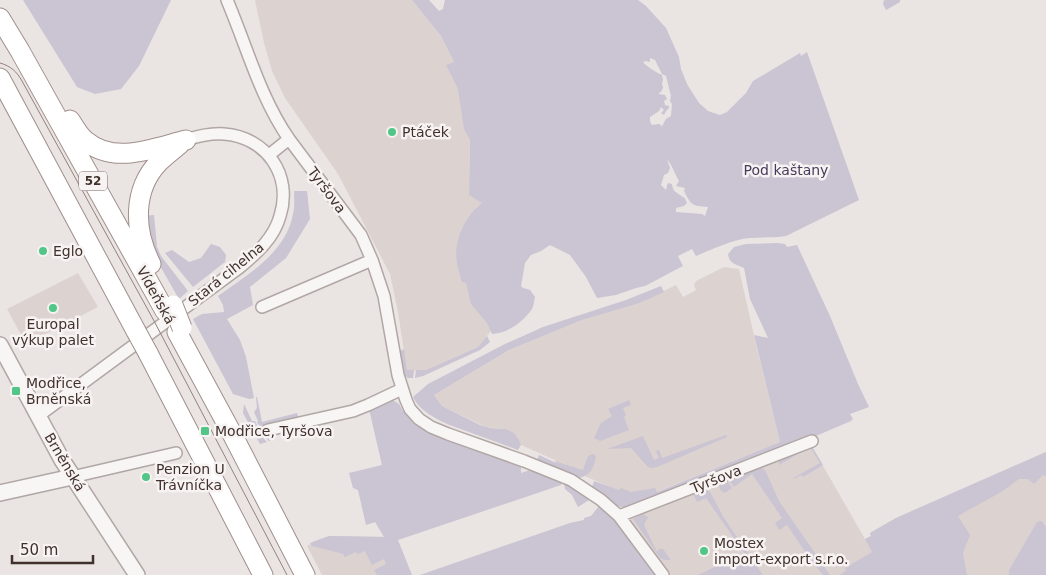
<svg xmlns="http://www.w3.org/2000/svg" width="1046" height="575" font-family="'DejaVu Sans',sans-serif">
  <style>
    .built { fill: #dcd3d1 }
    .green { fill: #cac4d3; fill-rule: evenodd }
    .lines { fill: none; stroke-linecap: round; stroke-linejoin: round }
    .minor-casing { stroke: #b1a7a5; stroke-width: 14 }
    .tertiary-casing { stroke: #b1a7a5; stroke-width: 18 }
    .trunk-casing { stroke: #a08f8b; stroke-width: 21 }
    .minor { stroke: #f8f6f5; stroke-width: 11 }
    .tertiary { stroke: #f8f6f5; stroke-width: 15 }
    .trunk { stroke: #fff; stroke-width: 19 }
    .tram { stroke: #92827d; stroke-width: 1 }
    .trunk-bridge-casing { stroke: #a08f8b; stroke-width: 21; stroke-linecap: butt }
    .trunk-bridge { stroke: #fff; stroke-width: 19 }
    .poi-dot { fill: #51c686; stroke: #f7f3f2; stroke-width: 2 }
    .labels { text-anchor: middle; dominant-baseline: central; stroke-width: 5; stroke-linejoin: round; paint-order: stroke }
    .shield { fill: #f7f3f2; stroke: #786b67; stroke-width: 1 }
    .shield-label { font-size: 12px; font-weight: bold; fill: #41312c }
    .poi-label { font-size: 14px; fill: #41312c; stroke: #f7f3f2; text-anchor: start }
    .park-label { font-size: 14px; fill: #483a5c; stroke: #f7f3f2 }
    .street-label { font-size: 14px; fill: #41312c; stroke: #f7f3f2 }
  </style>
  <rect width="100%" height="100%" fill="#eae4e3"/>
  <path class="built" d="M255 0H412L441 36 469 92 470 134 469 195 483 203 478 206 470 216 461 230 491 331 478 347 426 370 407 371 398 312 390 274 338 174 285 98 272 71 264 43Z
    M724 267 739 269 757 349 780 442 641 498 615 489 554 463 555 460 521 445 519 440 506 429 486 427 442 406 434 395 509 350 582 320 637 304 676 285 683 297 696 290 694 285 696 281Z
    M78 273 98 307 26 344 7 309Z
    M811 445 865 539 871 536 870 533 896 518 1046 452V575H671L630 520 632 516Z
    M329 536 394 537 412 575H322L307 546 315 541Z"/>
  <path class="green" d="M23 0H171L139 66 121 89 95 94 77 87Z
    M412 0H429L439 11 443 9 445 0H638L646 6 666 28 679 57 681 69 687 84 699 103 708 111 720 115 727 112 746 93 753 81 800 53 801 56 807 52 859 200 786 236C773 238 761 237 749 238 731 240 713 249 696 256L692 249 678 256 683 266 645 286 636 288 616 295 597 298 586 277 570 255 550 245 541 251 531 255 525 263 521 286 523 288 530 290 535 297C534 301 534 305 532 309 524 321 507 334 492 334L487 323 471 304 466 283 462 282C460 276 458 269 457 263 453 241 465 216 482 203L469 195 470 140 464 129 458 89 446 65 454 62 441 36ZM650 58 655 60 662 74 666 76 671 96 670 101 672 104 671 116 666 119 661 128 662 126 659 124 652 125 650 122V117L659 111 661 107 664 110 661 113 664 115 666 111 669 108V106L665 105 664 101 667 99 665 95 659 94V93L661 92 663 88 662 83 663 80 662 75C657 73 646 66 643 62L646 61 649 62 650 61ZM667 159C672 165 675 174 679 181L676 186 685 188 684 191C691 205 692 206 708 207L705 216 702 214 676 212V208L684 206 687 203C686 201 685 197 683 197 677 192 673 193 672 184L668 183 667 185 666 190 661 185 664 175 668 173 670 168Z
    M884 0H900V2L886 10 883 4Z
    M294 191H307L310 219 286 258 250 287 253 305 227 319 240 340 246 357 254 398 249 399 233 394 193 319 202 314 224 312 223 305 218 296C247 275 286 253 293 214 295 207 294 198 294 191Z
    M154 215 157 247 161 256 188 291 179 299 151 250 143 216Z
    M778 243 785 244 787 247 797 245 830 316 858 384 869 407 850 414 853 419 851 421 804 441 628 508 617 506 592 487 594 481 619 490 621 488 631 492 655 488 657 492 780 442 754 335 768 338 750 299 744 268C736 264 729 264 728 254L734 247 746 244Z
    M211 244 220 247 226 255 225 262 193 287 165 253 172 250 189 262 201 258Z
    M661 286 664 292 637 304 582 320 509 350 434 395 442 406 480 425 490 428 506 429 514 433 519 440 521 445 518 450 447 424C433 417 420 411 413 397L428 384 503 345 543 327 626 300Z
    M487 336 490 342 480 350 423 376 415 378 416 370H426L478 347Z
    M404 349 407 370H414L413 378H408L404 375 400 351Z
    M256 397H257L262 422 297 413 299 419 274 433 275 439 269 441 266 438H269L268 435 265 436 257 422 258 421 254 412 257 408Z
    M391 399 399 404 403 411 411 420 424 430 445 440 521 466V473L530 470 561 482V485L398 540 412 575H377L374 570 386 564 384 559 372 565 365 551 358 554 356 552 345 557 343 554 312 546 310 543 329 536 384 537 375 522 366 525 358 490 353 488 349 473 382 465 369 409Z
    M629 400 631 405 623 408 626 416 624 417 629 430 600 441 594 438 601 423 612 416 608 409Z
    M244 404 252 421H255L264 439 267 442 260 444 243 413Z
    M726 435 727 437 657 467 652 468 648 467 631 448 607 449 643 436 654 460 659 458 656 451 659 450 662 458Z
    M811 445 823 465 803 477 801 475 794 479 793 478 820 463 810 447 779 465V461L782 458Z
    M1046 452V476L1043 475 1034 484 1028 479H1019L1003 491 958 516 970 535 963 553 967 575H839L846 571 845 568 872 552 865 539 871 536 870 533 896 518Z
    M593 454 596 456C594 469 590 475 579 478L537 460 539 455 556 463 557 462 583 470 588 456Z
    M757 467 764 469 766 472 779 501 830 575H823L815 565H814L787 525 779 530 775 523 782 518 752 474 734 487 728 478Z
    M725 478 732 488 725 493 721 491 719 486 720 482Z
    M564 483 589 498V500L578 507 572 495 565 489Z
    M704 488 710 492 724 518 763 575H698L721 564 722 566 745 554 706 498 697 502 693 493Z
    M599 506C609 512 617 522 624 532 636 545 647 558 656 574V575H420L570 523 584 520V518L591 516Z
    M643 514 648 517 644 525 657 552 659 549H663L671 560H665L660 558 633 519Z
    M1042 521 1046 527V575H1009V570L1037 522Z"/>
  <g class="lines">
    <g class="minor-casing">
      <path id="minor" d="M227 0C247 47 260 97 289 139L361 235 372 260 384 296 398 375 406 400 410 409 419 419 431 427 448 434 524 461 571 480 601 500 619 516 663 575
        M269 155 289 139
        M262 307 372 260
        M38 416 240 267C257 253 274 238 280 216 293 175 266 137 224 134 210 133 198 136 186 140
        M268 430 353 411 368 405 402 389
        M72 477 176 453
        M619 516 812 441"/>
    </g>
    <g class="tertiary-casing">
      <path id="tertiary" d="M0 345 62 460 137 575
        M0 493 72 477"/>
    </g>
    <g class="trunk-casing">
      <path id="trunk" d="M0 18 20 51 165 311
        M0 78 136 331
        M70 120C75 127 79 136 86 141 114 165 154 148 186 140
        M151 264C134 231 132 190 159 162 166 155 173 150 180 144
        M177 332 229 428 305 575
        M148 353 263 575"/>
    </g>
    <use href="#minor" class="minor"/>
    <use href="#tertiary" class="tertiary"/>
    <use href="#trunk" class="trunk"/>
    <path class="tram" d="M0 63C11 66 17 72 22 81L153 319 287 575"/>
    <g class="trunk-bridge-casing">
      <path id="trunk-bridge" d="M173 305 182 328
        M136 331 148 353"/>
    </g>
    <use href="#trunk-bridge" class="trunk-bridge"/>
  </g>
  <g class="poi-dot">
    <circle cx="392" cy="132" r="5"/>
    <circle cx="43" cy="251" r="5"/>
    <circle cx="53" cy="308" r="5"/>
    <rect x="11" y="386" width="10" height="10" rx="2.5"/>
    <rect x="200" y="426" width="10" height="10" rx="2.5"/>
    <circle cx="146" cy="477" r="5"/>
    <circle cx="704" cy="551" r="5"/>
  </g>
  <g class="labels">
    <rect class="shield" x="79" y="171.5" width="28" height="19" rx="4"/>
    <g class="shield-label">
      <text x="93" y="181">52</text>
    </g>
    <g class="poi-label">
      <text x="402" y="132">Ptáček</text>
      <text x="53" y="251">Eglo</text>
      <text x="53" y="324" text-anchor="middle">Europal<tspan x="53" dy="16">výkup palet</tspan></text>
      <text x="26" y="383">Modřice,<tspan x="26" dy="16">Brněnská</tspan></text>
      <text x="215" y="431">Modřice, Tyršova</text>
      <text x="156" y="469">Penzion U<tspan x="156" dy="16">Trávníčka</tspan></text>
      <text x="714" y="543">Mostex<tspan x="714" dy="16">import-export s.r.o.</tspan></text>
    </g>
    <g class="park-label">
      <text x="786" y="170">Pod kaštany</text>
    </g>
    <g class="street-label">
      <text transform="translate(327 190) rotate(53)">Tyršova</text>
      <text transform="translate(226 274) rotate(-39)">Stará cihelna</text>
      <text transform="translate(156 295) rotate(61)">Vídeňská</text>
      <text transform="translate(65 462) rotate(59)">Brněnská</text>
      <text transform="translate(716 479) rotate(-22)">Tyršova</text>
    </g>
  </g>
  <path d="M12 555v8h81v-8" fill="none" stroke="#41312c" stroke-width="2.5"/>
  <text x="20" y="555" font-size="15" fill="#41312c" stroke="#f7f3f2" stroke-width="4" paint-order="stroke">50 m</text>
</svg>
